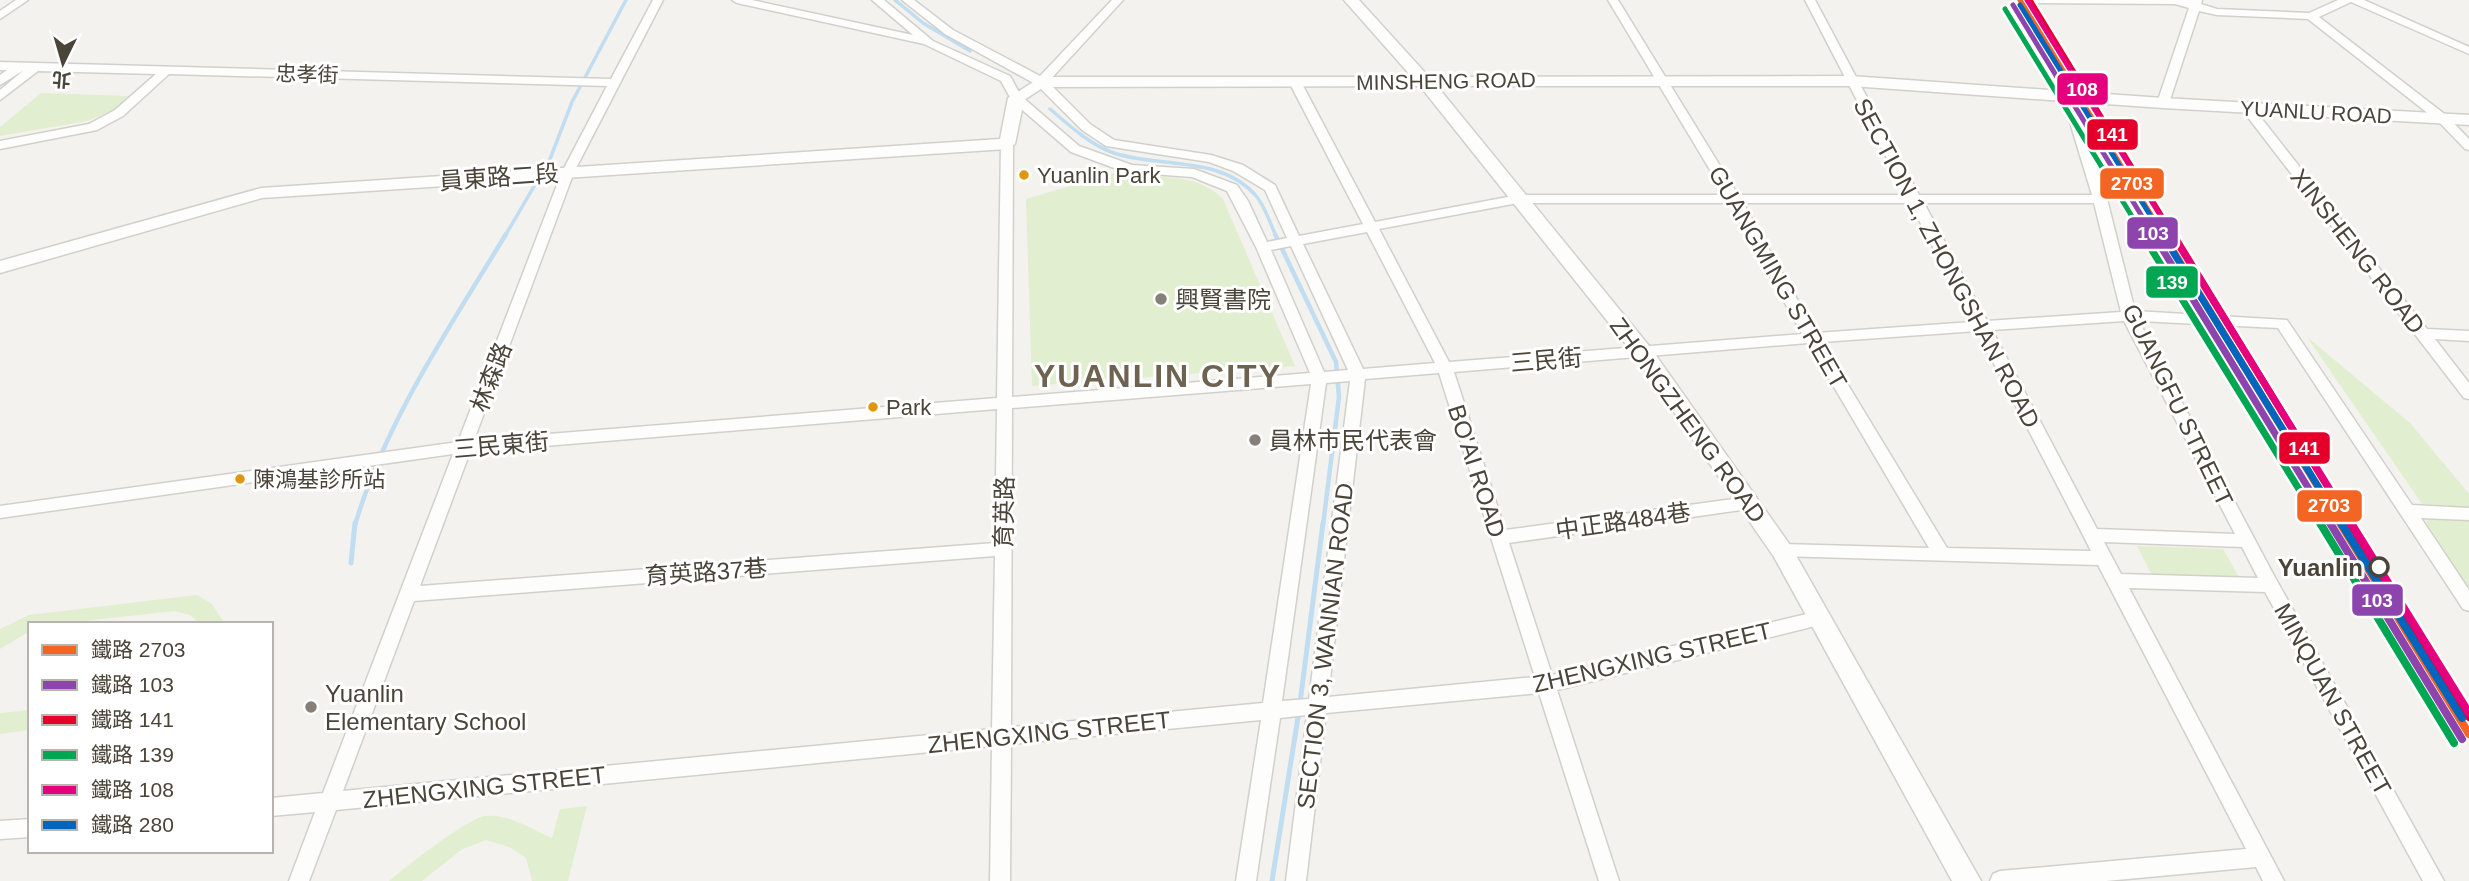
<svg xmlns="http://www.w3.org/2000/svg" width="2469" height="881" font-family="Arial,'Noto Sans TC',sans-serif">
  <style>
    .green { fill: #e1eecf }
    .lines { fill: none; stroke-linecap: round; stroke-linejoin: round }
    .stream-far2 { stroke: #c0ddf1; stroke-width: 3.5 }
    .stream-far1 { stroke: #c0ddf1; stroke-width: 4.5 }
    .stream { stroke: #c0ddf1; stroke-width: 5 }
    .minor-casing { stroke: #d2d0cb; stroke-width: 3 }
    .tertiary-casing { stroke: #d2d0cb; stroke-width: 3 }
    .minor { fill: #fdfdfc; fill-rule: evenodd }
    .tertiary { fill: #fdfdfc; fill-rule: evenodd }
    .rail-1-far2-casing { stroke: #fff; stroke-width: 10 }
    .rail-1-far1-casing { stroke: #fff; stroke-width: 12 }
    .rail-1-casing { stroke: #fff; stroke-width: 13 }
    .rail-2-far2-casing { stroke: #fff; stroke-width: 10 }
    .rail-2-far1-casing { stroke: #fff; stroke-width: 12 }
    .rail-2-casing { stroke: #fff; stroke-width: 13 }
    .rail-3-far2-casing { stroke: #fff; stroke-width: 10 }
    .rail-3-far1-casing { stroke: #fff; stroke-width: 12 }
    .rail-3-casing { stroke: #fff; stroke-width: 13 }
    .rail-4-far2-casing { stroke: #fff; stroke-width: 10 }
    .rail-4-far1-casing { stroke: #fff; stroke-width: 12 }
    .rail-4-casing { stroke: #fff; stroke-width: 13 }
    .rail-5-far2-casing { stroke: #fff; stroke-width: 10 }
    .rail-5-far1-casing { stroke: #fff; stroke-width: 12 }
    .rail-5-casing { stroke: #fff; stroke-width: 13 }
    .rail-6-far2-casing { stroke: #fff; stroke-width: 10 }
    .rail-6-far1-casing { stroke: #fff; stroke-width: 12 }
    .rail-6-casing { stroke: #fff; stroke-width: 13 }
    .rail-1-far2 { stroke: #f26522; stroke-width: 5 }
    .rail-1-far1 { stroke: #f26522; stroke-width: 7 }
    .rail-1 { stroke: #f26522; stroke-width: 8 }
    .rail-2-far2 { stroke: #8e44ad; stroke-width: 5 }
    .rail-2-far1 { stroke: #8e44ad; stroke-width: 7 }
    .rail-2 { stroke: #8e44ad; stroke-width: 8 }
    .rail-3-far2 { stroke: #e4002b; stroke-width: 5 }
    .rail-3-far1 { stroke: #e4002b; stroke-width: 7 }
    .rail-3 { stroke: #e4002b; stroke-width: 8 }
    .rail-4-far2 { stroke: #00a651; stroke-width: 5 }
    .rail-4-far1 { stroke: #00a651; stroke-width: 7 }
    .rail-4 { stroke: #00a651; stroke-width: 8 }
    .rail-5-far2 { stroke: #e5007d; stroke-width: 5 }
    .rail-5-far1 { stroke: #e5007d; stroke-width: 7 }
    .rail-5 { stroke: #e5007d; stroke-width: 8 }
    .rail-6-far2 { stroke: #0065bd; stroke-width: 5 }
    .rail-6-far1 { stroke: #0065bd; stroke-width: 7 }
    .rail-6 { stroke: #0065bd; stroke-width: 8 }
    .bus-dot { fill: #dd9709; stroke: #fff; stroke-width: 2.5 }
    .poi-dot { fill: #868178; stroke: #fff; stroke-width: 2.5 }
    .stop-dot { fill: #fff; stroke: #4b4439; stroke-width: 3.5 }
    .labels { text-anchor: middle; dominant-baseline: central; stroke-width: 6; stroke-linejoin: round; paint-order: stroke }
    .far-street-label { font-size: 21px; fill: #4b4439; stroke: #fff }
    .bus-label { font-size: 22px; fill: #4b4439; stroke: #fff; text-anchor: start }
    .street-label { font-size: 24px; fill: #4b4439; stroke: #fff }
    .poi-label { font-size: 24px; fill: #4b4439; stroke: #fff; text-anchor: start }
    .stop-label { font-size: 24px; font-weight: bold; fill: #4b4439; stroke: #fff; text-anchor: end }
    .district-label { font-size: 32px; font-weight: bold; letter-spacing: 2px; fill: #6e6250; stroke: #fff }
    .line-badge { stroke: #fff; stroke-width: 2.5 }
    .badge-label { font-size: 19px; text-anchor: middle; font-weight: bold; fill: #fff }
  </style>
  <rect width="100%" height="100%" fill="#f4f2ee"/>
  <path class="green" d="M41 93 128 96 112 111 87 121 0 136V127Z
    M1117 172C1153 181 1194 169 1223 199L1295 366 1032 386 1026 199Z
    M2307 337 2410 423 2469 494V507L2422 504Z
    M2432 516 2469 519V589L2426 522Z
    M2137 546 2223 549 2240 579 2152 575Z
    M197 595 212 604 225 624H200L190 615 174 611 59 624H30V631L0 649V629L29 615Z
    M30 710V730L0 734V713Z
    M587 806 568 881H532L526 858 509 847 486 840 461 850 422 881H389C404 868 468 818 485 816 508 813 531 829 552 838L560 809Z"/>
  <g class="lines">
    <path class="stream-far2" d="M895 0 923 23 970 51
      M1050 109C1069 125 1088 143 1111 152 1159 169 1221 154 1257 197 1265 207 1270 223 1276 236
      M505 236 550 159 572 102 626 0"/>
    <path class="stream-far1" d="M1275 234 1336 362 1339 397 1323 525
      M355 525C386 420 450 327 506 234"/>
    <path class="stream" d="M351 563 355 523
      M1300 703 1323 523
      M1272 881 1299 711"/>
    <g class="minor-casing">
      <path id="minor" d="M16 0H28L0 19V11Z
        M653 0H663L574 172 474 440 997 398 1001 144 1007 140 1013 144 1012 397 1310 373 1256 247 1227 191 1192 177 1125 172 1071 152 1012 101 1001 81 924 44 737 3 732 0H752L913 35 872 0H884L933 41 1010 76 1021 96 1079 146 1132 165 1194 169 1237 185 1248 201 1267 242 1287 238 1265 190 1233 171 1209 162 1106 146 1082 130 1037 85 945 34 902 0H914L953 30 1040 76 1112 0H1123L1048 82 1090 124 1114 140 1211 155 1243 165 1275 185 1299 236 1363 224 1289 82 1295 78 1301 82 1375 222 1518 195H1725L1608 0H1618L1738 195H1906L1805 0H1815L1919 195H2092L2062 96 2068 92 2072 93 2107 199 2135 311 2287 320 2412 505 2469 508V520L2421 518 2469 590V611L2463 609 2278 328 2139 321 2272 572 2444 881H2423L2265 592 2129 588 2284 881H2263L2256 867 2106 881H1990L1993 874 2000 871 2246 849 2098 565 1776 556 1774 551 1776 546 1782 544 1929 548 1808 343 1454 372 1505 530 1748 497 1754 499 1756 503 1754 507 1748 509 1509 543 1552 675 1819 611 1825 613 1828 618 1825 623 1819 625 1557 690 1619 881H1599L1539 693 1326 713 1306 881H1286L1307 715 1280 718 1256 881H1236L1261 720 1011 744 1010 881H990L992 746 336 810 309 881H289L315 812 271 816V798L323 793 453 454 0 518V506L458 442 562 172 607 86 169 74 123 116 97 130 0 149V141L89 124 115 110 156 74 38 71 0 100V90L24 70 0 85V75L7 70H0V62L611 79ZM1518 203H1730L1802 334 1449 362 1379 229ZM1743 203H1910L1972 322 1816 333ZM1924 203H2094L2121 312 1987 321ZM1367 232 1435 363 1363 369 1303 244ZM1291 246 1348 370 1324 372 1271 250ZM2124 321 2235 534 2097 529 1992 330ZM1977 331 2083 535 2091 551 1947 548 1822 342ZM1439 373 1535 677 1328 697 1365 379ZM1350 381 1309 699 1282 701 1326 383ZM1311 384 1263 703 1011 727 1012 408ZM997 409 995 543 420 586 470 452ZM2104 542 2242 547 2258 578 2121 574ZM995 556 992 729 343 791 414 601Z
        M2012 0H2202L2201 4 2217 9 2309 13 2338 0H2364L2469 47V54L2351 2 2319 17 2447 116 2469 139V150L2465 149 2439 122 2308 19 2217 15 2199 11 2169 103 2163 107 2157 103 2189 8 2175 4 2017 3Z
        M2247 104 2251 105 2427 329 2469 331V341L2435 339 2469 383V399L2464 398 2243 111 2241 108Z
        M30 819V837L0 839V821Z"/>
    </g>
    <g class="tertiary-casing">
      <path id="tertiary" d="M1344 0H1359L1429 77 1851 76 2163 98 2469 115V125L2163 108 1851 86H1437L1650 347 1790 545 1981 881H1952L1774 557 1636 357 1420 86 1044 87 1024 100 1015 144 1007 149 262 198 0 273V261L261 188 1000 139 1008 98 1041 77H1412Z"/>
    </g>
    <use href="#minor" class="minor"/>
    <use href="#tertiary" class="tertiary"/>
    <g class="rail-1-far2-casing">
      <path id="rail-1-far2" d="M2020 0 2164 236"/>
    </g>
    <g class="rail-1-far1-casing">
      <path id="rail-1-far1" d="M2163 234 2341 525"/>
    </g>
    <g class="rail-1-casing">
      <path id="rail-1" d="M2340 523 2469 734"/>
    </g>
    <g class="rail-2-far2-casing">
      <path id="rail-2-far2" d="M2013 5 2154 236"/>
    </g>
    <g class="rail-2-far1-casing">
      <path id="rail-2-far1" d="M2153 234 2331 525"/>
    </g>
    <g class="rail-2-casing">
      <path id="rail-2" d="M2330 523 2462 739"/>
    </g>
    <g class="rail-3-far2-casing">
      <path id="rail-3-far2" d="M2030 0 2174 236"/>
    </g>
    <g class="rail-3-far1-casing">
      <path id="rail-3-far1" d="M2173 234 2351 525"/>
    </g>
    <g class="rail-3-casing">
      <path id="rail-3" d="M2350 523 2469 717"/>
    </g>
    <g class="rail-4-far2-casing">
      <path id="rail-4-far2" d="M2005 9 2144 236"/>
    </g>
    <g class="rail-4-far1-casing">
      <path id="rail-4-far1" d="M2142 234 2321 525"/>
    </g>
    <g class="rail-4-casing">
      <path id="rail-4" d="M2320 523 2454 743"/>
    </g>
    <g class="rail-5-far2-casing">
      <path id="rail-5-far2" d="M2027 0 2173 236"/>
    </g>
    <g class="rail-5-far1-casing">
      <path id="rail-5-far1" d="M2172 234 2352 525"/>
    </g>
    <g class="rail-5-casing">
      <path id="rail-5" d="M2351 523 2469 713"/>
    </g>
    <g class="rail-6-far2-casing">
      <path id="rail-6-far2" d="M2020 5 2163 236"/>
    </g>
    <g class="rail-6-far1-casing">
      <path id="rail-6-far1" d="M2162 234 2342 525"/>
    </g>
    <g class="rail-6-casing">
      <path id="rail-6" d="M2341 523 2462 718"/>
    </g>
    <use href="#rail-1-far2" class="rail-1-far2"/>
    <use href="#rail-1-far1" class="rail-1-far1"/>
    <use href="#rail-1" class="rail-1"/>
    <use href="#rail-2-far2" class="rail-2-far2"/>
    <use href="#rail-2-far1" class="rail-2-far1"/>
    <use href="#rail-2" class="rail-2"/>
    <use href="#rail-3-far2" class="rail-3-far2"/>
    <use href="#rail-3-far1" class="rail-3-far1"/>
    <use href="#rail-3" class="rail-3"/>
    <use href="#rail-4-far2" class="rail-4-far2"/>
    <use href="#rail-4-far1" class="rail-4-far1"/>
    <use href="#rail-4" class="rail-4"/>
    <use href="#rail-5-far2" class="rail-5-far2"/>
    <use href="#rail-5-far1" class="rail-5-far1"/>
    <use href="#rail-5" class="rail-5"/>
    <use href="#rail-6-far2" class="rail-6-far2"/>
    <use href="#rail-6-far1" class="rail-6-far1"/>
    <use href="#rail-6" class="rail-6"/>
  </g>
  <g class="bus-dot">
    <circle cx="1024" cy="175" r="6"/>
    <circle cx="873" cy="407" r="6"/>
    <circle cx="240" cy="479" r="6"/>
  </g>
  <g class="poi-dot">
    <circle cx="1161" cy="299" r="7"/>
    <circle cx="1255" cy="440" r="7"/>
    <circle cx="311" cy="707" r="7"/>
  </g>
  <circle class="stop-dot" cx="2379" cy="567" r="9"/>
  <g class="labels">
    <g class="far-street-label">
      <text transform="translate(307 74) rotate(2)">忠孝街</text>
      <text transform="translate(1446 81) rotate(-1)">MINSHENG ROAD</text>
      <text transform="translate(2316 112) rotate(3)">YUANLU ROAD</text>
    </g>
    <g class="bus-label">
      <text x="1037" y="175">Yuanlin Park</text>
      <text x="886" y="407">Park</text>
      <text x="253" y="479">陳鴻基診所站</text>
    </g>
    <g class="street-label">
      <text transform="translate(499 177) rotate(-4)">員東路二段</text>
      <text transform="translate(2358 251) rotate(52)">XINSHENG ROAD</text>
      <text transform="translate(1947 263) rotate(62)">SECTION 1, ZHONGSHAN ROAD</text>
      <text transform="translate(1778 277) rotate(60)">GUANGMING STREET</text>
      <text transform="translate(1546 360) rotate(-5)">三民街</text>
      <text transform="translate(491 377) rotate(-69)">林森路</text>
      <text transform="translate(2178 405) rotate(64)">GUANGFU STREET</text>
      <text transform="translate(1688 420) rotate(54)">ZHONGZHENG ROAD</text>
      <text transform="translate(501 445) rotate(-5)">三民東街</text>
      <text transform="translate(1477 471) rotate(72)">BO'AI ROAD</text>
      <text transform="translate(1004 512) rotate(-89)">育英路</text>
      <text transform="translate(1623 521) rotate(-8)">中正路484巷</text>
      <text transform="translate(706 572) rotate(-4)">育英路37巷</text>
      <text transform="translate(1325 646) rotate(-83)">SECTION 3, WANNIAN ROAD</text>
      <text transform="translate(1652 657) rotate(-13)">ZHENGXING STREET</text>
      <text transform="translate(2333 699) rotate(61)">MINQUAN STREET</text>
      <text transform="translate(1049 732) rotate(-6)">ZHENGXING STREET</text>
      <text transform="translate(484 787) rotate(-6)">ZHENGXING STREET</text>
    </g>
    <g class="poi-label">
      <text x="1175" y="299">興賢書院</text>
      <text x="1269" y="440">員林市民代表會</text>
      <text x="325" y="693">Yuanlin<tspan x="325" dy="28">Elementary School</tspan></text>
    </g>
    <g class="stop-label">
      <text x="2363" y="567">Yuanlin</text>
    </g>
    <g class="district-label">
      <text x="1158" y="376">YUANLIN CITY</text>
    </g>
  </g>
  <g class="line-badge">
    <rect x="2056" y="72" width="53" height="34" rx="7" fill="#e5007d"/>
    <rect x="2086" y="118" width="53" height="33" rx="7" fill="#e4002b"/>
    <rect x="2099" y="167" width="66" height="33" rx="7" fill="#f26522"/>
    <rect x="2126" y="216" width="53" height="34" rx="7" fill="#8e44ad"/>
    <rect x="2145" y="265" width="54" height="34" rx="7" fill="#00a651"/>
    <rect x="2278" y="431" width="53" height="34" rx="7" fill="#e4002b"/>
    <rect x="2296" y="489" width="67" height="34" rx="7" fill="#f26522"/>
    <rect x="2351" y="583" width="53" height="34" rx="7" fill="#8e44ad"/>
  </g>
  <g class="badge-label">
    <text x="2082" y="96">108</text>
    <text x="2112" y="141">141</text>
    <text x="2132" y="190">2703</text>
    <text x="2153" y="240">103</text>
    <text x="2172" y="289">139</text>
    <text x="2304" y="455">141</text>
    <text x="2329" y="512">2703</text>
    <text x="2377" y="607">103</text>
  </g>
  <rect x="28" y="622" width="245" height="231" fill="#ffffff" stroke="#b7b4b0" stroke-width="2"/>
  <rect x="42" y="645" width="35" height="10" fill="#f26522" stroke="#b7b4b0" stroke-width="2"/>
  <text x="91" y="657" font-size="21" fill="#4b4439">鐵路 2703</text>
  <rect x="42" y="680" width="35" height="10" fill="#8e44ad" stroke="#b7b4b0" stroke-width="2"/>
  <text x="91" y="692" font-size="21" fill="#4b4439">鐵路 103</text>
  <rect x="42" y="715" width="35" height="10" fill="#e4002b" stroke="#b7b4b0" stroke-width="2"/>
  <text x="91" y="727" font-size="21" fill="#4b4439">鐵路 141</text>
  <rect x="42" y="750" width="35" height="10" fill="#00a651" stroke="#b7b4b0" stroke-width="2"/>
  <text x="91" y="762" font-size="21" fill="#4b4439">鐵路 139</text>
  <rect x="42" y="785" width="35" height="10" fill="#e5007d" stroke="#b7b4b0" stroke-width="2"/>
  <text x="91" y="797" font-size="21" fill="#4b4439">鐵路 108</text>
  <rect x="42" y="820" width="35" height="10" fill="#0065bd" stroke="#b7b4b0" stroke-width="2"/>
  <text x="91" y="832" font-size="21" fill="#4b4439">鐵路 280</text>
  <g transform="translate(63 63) rotate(185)" stroke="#ffffff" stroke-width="5" paint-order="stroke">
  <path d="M0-5L12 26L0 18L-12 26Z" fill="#4b4439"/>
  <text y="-10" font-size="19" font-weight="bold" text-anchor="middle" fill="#4b4439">北</text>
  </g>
</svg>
